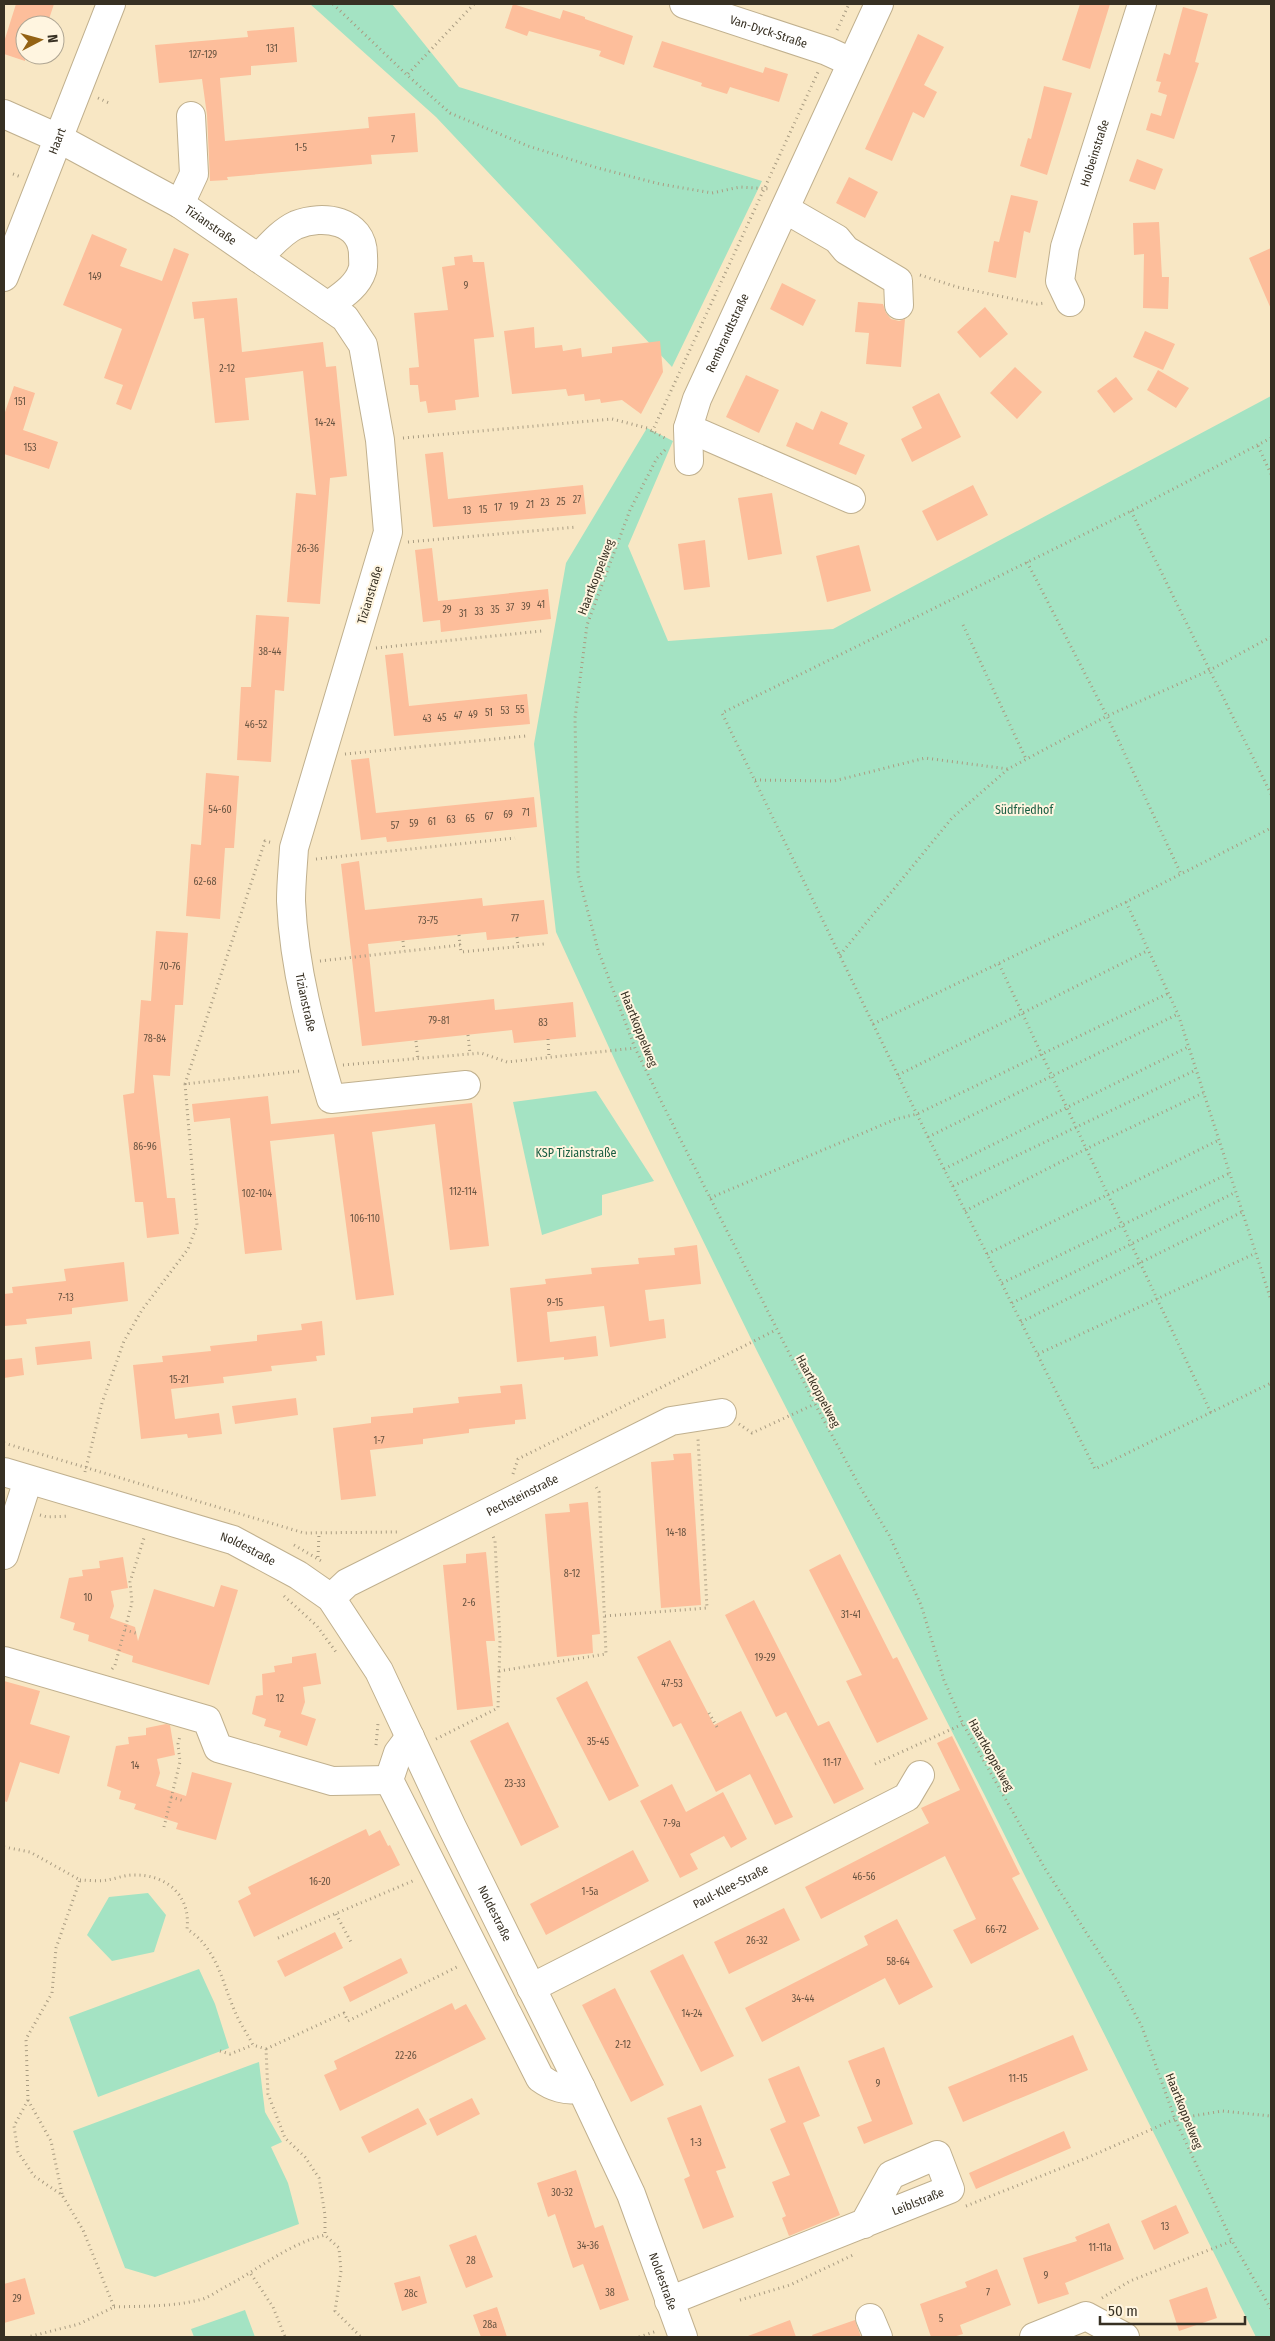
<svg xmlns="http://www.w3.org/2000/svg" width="1275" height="2341" font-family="'Fira Sans Condensed',sans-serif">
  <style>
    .green { fill: #a4e3c3 }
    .building { fill: #fdbe9b }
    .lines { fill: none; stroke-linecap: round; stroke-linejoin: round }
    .minor-casing { stroke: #c0b08e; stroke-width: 30 }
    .major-casing { stroke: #c0b08e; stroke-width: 30 }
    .path { stroke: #a99c82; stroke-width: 3; stroke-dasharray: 1 4; stroke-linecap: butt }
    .minor { stroke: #fff; stroke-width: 28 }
    .major { stroke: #fff; stroke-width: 28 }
    .labels { text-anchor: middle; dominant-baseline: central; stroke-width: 4; stroke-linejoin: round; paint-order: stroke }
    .number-label { font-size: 10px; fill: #685441 }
    .street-label { font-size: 12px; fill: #373023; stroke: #fff5e0 }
    .park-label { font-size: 12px; fill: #195e42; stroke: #fff5e0 }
  </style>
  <rect width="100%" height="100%" fill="#f8e7c4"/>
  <path class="green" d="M310 4H392L459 87 762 181 672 367 436 117Z
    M1271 396V2337H1256L984 1794 757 1351 618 1067 556 932 534 744 566 563 647 428 673 441 628 546 668 641 833 629Z
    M596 1091 654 1181 602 1195V1215L542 1235 513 1102Z
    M148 1893 166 1915 154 1952 112 1961 87 1935 109 1897Z
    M199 1969 215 2004 229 2048 98 2097 69 2017Z
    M259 2062 265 2112 282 2142 271 2147 288 2183 299 2224 155 2277 125 2268 73 2131Z
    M245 2310 255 2337H194L191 2329Z"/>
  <path class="building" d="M16 4H54L47 25H25V61L4 54V42Z
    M513 4 560 19 563 10 585 17V19L633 36 624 65 599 56 601 51 529 31 527 36 505 28Z
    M1080 4H1110L1090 69 1062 60Z
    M1183 7 1208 14 1195 62 1199 63 1174 139 1146 130 1151 113 1161 116 1167 95 1158 92 1161 82 1156 81 1164 53 1170 55Z
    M294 27 297 62 251 66V75L220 78 225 141 369 128 368 117 415 113 418 152 371 155 372 164 227 177 228 180 210 181 207 115 202 79 159 83 155 45 248 37 247 31Z
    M918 34 944 47 924 85 937 92 924 118 913 112 892 161 865 149Z
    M662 41 763 73 765 67 788 74 779 102 730 87 727 94 701 86 702 83 653 67Z
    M1044 86 1072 93 1047 175 1020 166 1028 138 1031 139Z
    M1137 159 1163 169 1155 190 1129 181Z
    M849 177 878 192 865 218 836 203Z
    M1011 195 1038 201 1030 233 1024 231 1016 278 988 272 994 241 999 242Z
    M1159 222 1162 277H1169L1168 309 1143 308 1144 254 1134 255 1133 223Z
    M92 234 127 249 120 266 162 281 174 248 189 254 131 410 116 404 123 385 104 378 122 329 63 305Z
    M1271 248V309L1249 258Z
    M472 255 473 262H484L494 337 474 339 479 397 455 400 456 410 428 413 426 401 420 402 418 385H410L409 368 419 367 414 313 448 310 442 267 455 265 454 257Z
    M782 283 816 300 803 326 770 309Z
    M237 298 242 352 323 342 326 367 336 366 347 476 330 478 320 604 287 602 296 493 316 495 303 371 245 378 249 420 215 423 204 318 194 319 192 302Z
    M858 302 883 304 886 313 891 319 899 321 905 319 901 367 866 364 869 333 855 332Z
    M985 307 1008 334 980 358 957 332Z
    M534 327 535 348 562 345 563 351 581 348 582 357 612 353V347L660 341 663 372 641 414 622 400 601 403 600 399 585 401 584 394 568 396 566 389 512 394 504 331Z
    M1145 331 1175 344 1163 370 1133 357Z
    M1015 367 1042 392 1017 419 990 393Z
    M1158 370 1189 388 1176 408 1147 390Z
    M746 375 779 390 759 433 726 417Z
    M1116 377 1133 399 1114 413 1097 391Z
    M14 386 35 393 23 430 58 442 49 469 4 454V415Z
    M939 393 961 437 912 462 901 439 922 428 912 407Z
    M821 411 848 423 839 444 865 455 856 475 786 446 796 422 813 430Z
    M443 452 448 499 583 485 586 514 433 527 425 454Z
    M973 485 988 515 937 541 922 511Z
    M772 493 782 554 748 560 738 498Z
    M705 540 710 587 684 590 678 544Z
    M859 545 871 591 827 602 816 556Z
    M432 548 438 601 548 589 551 619 441 632 440 620 423 622 415 550Z
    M256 615 289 617 284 691 275 690 271 762 237 760 241 687H251Z
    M403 653 409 706 527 694 530 724 394 736 385 655Z
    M369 758 376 813 534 797 537 827 387 842 386 837 361 840 351 760Z
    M206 773 239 776 234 848H225L220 919 186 916 191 844 201 845Z
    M359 861 365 910 482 898 483 906 544 900 548 934 487 940 486 932 368 944 375 1012 494 999 495 1010 573 1002 576 1037 514 1043 512 1030 362 1046 341 864Z
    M156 931 188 933 183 1005H175L170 1076 153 1075 167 1198H175L179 1234 147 1238 143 1202H135L123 1095 134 1093 141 1000 151 1001Z
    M268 1096 271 1124 472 1103 489 1246 450 1250 435 1124 372 1132 394 1295 356 1300 334 1134 270 1141 282 1250 245 1254 230 1118 194 1122 192 1104Z
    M697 1245 701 1284 645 1290 649 1321 664 1319 666 1338 610 1347 604 1306 547 1312 550 1342 596 1336 598 1356 564 1360V1357L517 1362 510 1288 546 1284 545 1279 592 1274 591 1268 639 1264 638 1258 675 1255 674 1248Z
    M124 1262 128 1301 72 1308V1314L26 1319 27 1324 4 1326V1294L13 1293 12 1287 66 1281 64 1269Z
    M322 1321 325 1355 316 1356 317 1361 271 1366 272 1371 223 1377 224 1383 171 1389 175 1419 219 1413 222 1434 188 1438 187 1434 141 1439 133 1365 163 1362 162 1356 211 1351 210 1346 257 1341V1335L302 1330 301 1324Z
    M90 1341 92 1359 37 1365 35 1347Z
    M22 1358 24 1375 4 1378V1360Z
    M522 1384 526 1419 515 1420V1424L469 1429V1433L423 1439V1444L370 1450 376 1496 341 1500 333 1428 371 1423V1417L413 1413V1408L459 1403 458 1397 501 1393 500 1386Z
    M296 1398 298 1415 235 1424 232 1406Z
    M691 1453 701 1605 661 1608 651 1462 674 1460 673 1454Z
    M588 1502 600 1634 592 1635 593 1653 557 1657 545 1514 570 1512 569 1504Z
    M486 1552 495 1641H486L493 1706 457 1710 443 1565 466 1563V1554Z
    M840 1554 893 1659 897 1657 928 1719 877 1743 846 1681 862 1675 809 1570Z
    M123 1557 128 1588 111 1591 114 1606 110 1618 135 1627 138 1641 154 1589 214 1607 221 1585 238 1590 209 1685 132 1662 133 1656 88 1641 89 1635 73 1630 75 1623 60 1618 69 1578 83 1576 82 1570 100 1568 99 1561Z
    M754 1600 818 1726 829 1721 864 1789 834 1804 786 1712 776 1717 725 1615Z
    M670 1640 714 1725 741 1711 793 1817 775 1825 750 1774 716 1792 681 1723 673 1727 637 1657Z
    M316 1653 321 1684 303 1687 305 1702 301 1714 316 1719 307 1746 279 1737 281 1731 264 1726 266 1719 252 1714 256 1696 263 1695 262 1674 275 1672 274 1666 292 1663V1657Z
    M4 1681 40 1691 30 1724 70 1736 59 1774 20 1762 7 1802 4 1801Z
    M587 1681 639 1786 609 1801 556 1698Z
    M508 1722 559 1827 521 1846 470 1741Z
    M166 1724 170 1725 175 1755 157 1759 160 1773 156 1786 186 1796 192 1772 232 1783 216 1840 176 1829 178 1823 134 1809 136 1804 119 1799 121 1791 107 1786 116 1746 129 1744 128 1737 146 1735V1728Z
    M952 1736 1020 1874 1012 1878 1039 1929 971 1964 953 1930 976 1919 945 1856 821 1919 805 1887 929 1823 921 1808 960 1790 937 1743Z
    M672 1784 686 1812 723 1792 747 1839 731 1848 724 1836 690 1854 698 1869 680 1878 640 1801Z
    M366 1829 369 1836 380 1830 388 1846 390 1845 400 1865 254 1937 238 1901 251 1894 248 1887Z
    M633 1850 649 1881 546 1935 530 1904Z
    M784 1908 800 1940 729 1974 714 1942Z
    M897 1919 933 1987 899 2005 885 1978 762 2042 745 2008 868 1945 864 1936Z
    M335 1932 343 1948 285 1977 277 1961Z
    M683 1954 734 2056 701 2072 650 1971Z
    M401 1958 408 1973 350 2002 343 1987Z
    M615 1988 664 2085 631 2102 582 2005Z
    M452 2003 455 2010 466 2004 486 2039 340 2111 324 2075 337 2069 334 2061Z
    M1073 2035 1088 2070 963 2122 948 2087Z
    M884 2047 913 2124 864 2144 857 2127 872 2121 848 2061Z
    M799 2066 820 2116 803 2123 840 2215 789 2236 782 2218 786 2216 772 2182 790 2175 770 2129 786 2122 768 2079Z
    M472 2098 480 2114 437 2136 429 2119Z
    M701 2105 726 2168 716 2171 734 2217 703 2229 684 2179 690 2176 667 2118Z
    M418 2108 427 2124 369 2153 361 2137Z
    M1064 2131 1071 2148 976 2189 969 2173Z
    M576 2170 595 2228 603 2225 629 2300 600 2310 583 2264 573 2268 555 2214 548 2217 537 2183Z
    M1176 2205 1189 2233 1154 2250 1141 2221Z
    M1109 2223 1124 2259 1065 2283 1069 2294 1038 2304 1023 2258 1077 2241 1075 2237Z
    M476 2235 493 2277 466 2288 449 2245Z
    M997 2269 1011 2305 960 2325 963 2334 953 2337H931L920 2304 967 2287 965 2282Z
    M420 2276 427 2303 402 2311 394 2283Z
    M25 2278 35 2314 4 2323V2284Z
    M1207 2287 1217 2318 1179 2331 1169 2300Z
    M497 2307 507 2337H481L473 2315Z
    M790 2320 796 2337H748V2336Z
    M855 2320 861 2337H813L812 2335Z"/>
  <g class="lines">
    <g class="minor-casing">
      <g id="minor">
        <path id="s1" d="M684 4 827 51 851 62"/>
        <path id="s2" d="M4 114 58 138 180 204 345 318 363 345 380 440 388 532 294 848C293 865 291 883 291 901 294 969 312 1034 331 1099L466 1085"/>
        <path d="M180 204 194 174 191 116"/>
        <path d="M785 209 837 239 846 250 898 281 899 305"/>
        <path d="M258 258C269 247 281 232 296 225 323 214 363 220 363 255 363 260 364 267 362 271 357 287 340 297 328 306"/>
        <path id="s3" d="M1070 302 1060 281 1065 247 1142 4"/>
        <path d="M688 428 851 499"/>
        <path id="s4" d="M689 461 688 428 697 399 879 4"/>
        <path id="s5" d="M4 1472 233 1540 298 1575 331 1598 379 1671 452 1827 581 2088 631 2194 683 2337"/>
        <path d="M4 1555 28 1480"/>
        <path id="s6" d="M331 1598 347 1583 671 1421 722 1413"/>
        <path d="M4 1661 207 1720 218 1748 332 1781 389 1780"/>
        <path d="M410 1737 398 1753 389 1780 540 2078C552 2087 567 2092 581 2088"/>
        <path id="s7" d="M531 1988 907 1797 920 1775"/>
        <path id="s8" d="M669 2301 950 2189 937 2155 891 2175 864 2224"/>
        <path d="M870 2318 878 2337"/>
        <path d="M1034 2337 1086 2316 1125 2337"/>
      </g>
    </g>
    <g class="major-casing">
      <g id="major">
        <path id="s9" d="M4 277 111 4"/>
      </g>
    </g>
    <path class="path" d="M333 4 407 75
      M474 4 407 75 450 113 528 146 598 168 660 184 712 193 740 187 770 189
      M837 30 849 4
      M98 98 109 103
      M13 174 21 177
      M920 275 957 287 1037 304 1045 303
      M652 432 818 72
      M403 438 612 419 647 428 665 438
      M1271 438 1131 511 722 713 928 1137 1095 1469 1271 1383
      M1258 446 1271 474
      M665 450 657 458 630 510 587 625 575 718 578 874 598 950 635 1048 669 1117 815 1404 860 1487 889 1535 921 1605 944 1680 963 1724 1044 1867 1118 1982 1142 2027 1175 2119 1232 2241 1271 2309
      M1131 511 1271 794
      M408 542 577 527
      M1027 562 1107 716 1181 874
      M963 625 1026 759
      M376 648 542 631
      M345 754 526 736
      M755 780 834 781 925 758 1008 769
      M316 859 515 838
      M1126 902 1178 1014 1271 1300
      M459 935 460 945
      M517 937 518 946
      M403 941 404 951
      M840 955 952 818 1008 769 1107 716 1210 670 1271 637
      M320 961 460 945 461 952 544 944
      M999 964 1211 1413
      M873 1024 1126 902 1271 828
      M468 1035 470 1054
      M548 1039 549 1057
      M416 1041 418 1059
      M343 1065 481 1053 507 1062 635 1048
      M898 1075 1147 951
      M185 1084 265 841 273 843
      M928 1137 1178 1014
      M944 1169 1188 1047
      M953 1186 1196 1070
      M710 1198 896 1119 917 1114 1167 994
      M965 1211 1086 1149 1203 1093
      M987 1254 1219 1140
      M1002 1283 1230 1173
      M1012 1303 1236 1192
      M1021 1322 1242 1212
      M1038 1354 1256 1253
      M739 1424 752 1433 815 1404
      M4 1443 304 1533 397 1532
      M85 1472 102 1403 124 1341 142 1310 188 1249 197 1225 185 1084 300 1071
      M513 1474 518 1459 776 1330
      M40 1515 47 1517 69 1516
      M294 1545 323 1562
      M318 1557 319 1534
      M284 1596 317 1626 336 1652
      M605 1616 707 1608 698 1439
      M125 1630 139 1634
      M112 1669 115 1665 132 1603 130 1582 144 1538
      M499 1671 606 1654 599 1492 595 1485
      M709 1713 717 1727
      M436 1739 498 1708 500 1641 495 1541 493 1536
      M376 1745 378 1723
      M875 1764 963 1724
      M171 1797 184 1801
      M164 1827 180 1762 178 1744 180 1736
      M4 1847 30 1852 80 1880 56 1948 52 1993 26 2039 28 2100 14 2126 18 2152 34 2176 62 2195 83 2230 114 2307 79 2324 28 2337
      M80 1880C88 1880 98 1882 107 1880 115 1879 124 1875 133 1875 166 1874 191 1895 187 1929 218 1949 222 1983 236 2014 241 2025 248 2035 253 2045L266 2049 268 2094 285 2138 305 2157 319 2178 325 2215V2235
      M336 1914 352 1944
      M278 1938 415 1880
      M266 2049 344 2013 348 2021 459 1966
      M220 2051 230 2054 253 2045
      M28 2100 51 2141 62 2194
      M966 2206 1089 2157 1175 2119 1222 2111 1271 2116
      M251 2274 273 2307 285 2337
      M1102 2298 1130 2281 1232 2241
      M740 2300 790 2285 853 2255
      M114 2307C144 2306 174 2307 203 2299 211 2296 219 2290 227 2286 259 2269 288 2244 325 2235L339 2248 341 2271 335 2311 361 2337
      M639 2337 657 2331"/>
    <use href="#minor" class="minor"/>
    <use href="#major" class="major"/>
  </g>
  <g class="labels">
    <g class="number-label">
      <text x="272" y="49">131</text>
      <text x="203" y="55">127-129</text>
      <text x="393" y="140">7</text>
      <text x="301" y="148">1-5</text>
      <text x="95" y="277">149</text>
      <text x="466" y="286">9</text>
      <text x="227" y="369">2-12</text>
      <text x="20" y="402">151</text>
      <text x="325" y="423">14-24</text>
      <text x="30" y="448">153</text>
      <text x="577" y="500">27</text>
      <text x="561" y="502">25</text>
      <text x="545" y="503">23</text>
      <text x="530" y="505">21</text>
      <text x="514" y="507">19</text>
      <text x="498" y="508">17</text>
      <text x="483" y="510">15</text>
      <text x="467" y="511">13</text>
      <text x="308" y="549">26-36</text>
      <text x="541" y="605">41</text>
      <text x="526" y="607">39</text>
      <text x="510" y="608">37</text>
      <text x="447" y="610">29</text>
      <text x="495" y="610">35</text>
      <text x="479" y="612">33</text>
      <text x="463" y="614">31</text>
      <text x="270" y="652">38-44</text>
      <text x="520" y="710">55</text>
      <text x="505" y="711">53</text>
      <text x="489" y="713">51</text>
      <text x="473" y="715">49</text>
      <text x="458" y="716">47</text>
      <text x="442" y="718">45</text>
      <text x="427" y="719">43</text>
      <text x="256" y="725">46-52</text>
      <text x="220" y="810">54-60</text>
      <text x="526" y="813">71</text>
      <text x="508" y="815">69</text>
      <text x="489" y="817">67</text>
      <text x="470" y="819">65</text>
      <text x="451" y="820">63</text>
      <text x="432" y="822">61</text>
      <text x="414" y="824">59</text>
      <text x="395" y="826">57</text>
      <text x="205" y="882">62-68</text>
      <text x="515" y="919">77</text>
      <text x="428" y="921">73-75</text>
      <text x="170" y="967">70-76</text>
      <text x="439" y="1021">79-81</text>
      <text x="543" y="1023">83</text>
      <text x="155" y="1039">78-84</text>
      <text x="145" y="1147">86-96</text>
      <text x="463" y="1192">112-114</text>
      <text x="257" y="1194">102-104</text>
      <text x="365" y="1219">106-110</text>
      <text x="66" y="1298">7-13</text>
      <text x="555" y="1303">9-15</text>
      <text x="179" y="1380">15-21</text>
      <text x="379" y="1441">1-7</text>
      <text x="676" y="1533">14-18</text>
      <text x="572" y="1574">8-12</text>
      <text x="88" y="1598">10</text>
      <text x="469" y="1603">2-6</text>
      <text x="851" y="1615">31-41</text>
      <text x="765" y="1658">19-29</text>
      <text x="672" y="1684">47-53</text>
      <text x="280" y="1699">12</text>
      <text x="598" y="1742">35-45</text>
      <text x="832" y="1763">11-17</text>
      <text x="135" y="1766">14</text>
      <text x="515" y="1784">23-33</text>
      <text x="672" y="1824">7-9a</text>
      <text x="864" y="1877">46-56</text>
      <text x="320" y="1882">16-20</text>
      <text x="590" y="1892">1-5a</text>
      <text x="996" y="1930">66-72</text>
      <text x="757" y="1941">26-32</text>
      <text x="898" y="1962">58-64</text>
      <text x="803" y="1999">34-44</text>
      <text x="692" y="2014">14-24</text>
      <text x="623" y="2045">2-12</text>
      <text x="406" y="2056">22-26</text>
      <text x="1018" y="2079">11-15</text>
      <text x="878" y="2084">9</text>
      <text x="696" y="2143">1-3</text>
      <text x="562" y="2193">30-32</text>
      <text x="1165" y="2227">13</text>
      <text x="588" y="2246">34-36</text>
      <text x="1100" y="2248">11-11a</text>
      <text x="471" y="2261">28</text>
      <text x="1046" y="2276">9</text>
      <text x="610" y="2293">38</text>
      <text x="988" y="2293">7</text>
      <text x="411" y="2294">28c</text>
      <text x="17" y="2299">29</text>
      <text x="941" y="2319">5</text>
      <text x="490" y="2325">28a</text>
    </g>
    <g class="street-label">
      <text stroke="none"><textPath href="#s1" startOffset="89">Van-Dyck-Straße</textPath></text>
      <text stroke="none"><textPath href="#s9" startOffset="146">Haart</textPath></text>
      <text stroke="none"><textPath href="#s3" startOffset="156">Holbeinstraße</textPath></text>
      <text stroke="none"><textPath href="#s2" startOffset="235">Tizianstraße</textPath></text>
      <text stroke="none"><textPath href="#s4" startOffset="136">Rembrandtstraße</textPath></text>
      <text transform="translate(596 577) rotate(-69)">Haartkoppelweg</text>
      <text transform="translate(370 595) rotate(-73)">Tizianstraße</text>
      <text stroke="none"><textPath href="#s2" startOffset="1105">Tizianstraße</textPath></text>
      <text transform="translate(639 1029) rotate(68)">Haartkoppelweg</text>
      <text transform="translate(818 1391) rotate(62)">Haartkoppelweg</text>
      <text stroke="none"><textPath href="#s6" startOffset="218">Pechsteinstraße</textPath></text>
      <text stroke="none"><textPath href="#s5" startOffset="256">Noldestraße</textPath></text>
      <text transform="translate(991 1755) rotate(61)">Haartkoppelweg</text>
      <text stroke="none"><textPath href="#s7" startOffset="224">Paul-Klee-Straße</textPath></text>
      <text stroke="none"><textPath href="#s5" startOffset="709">Noldestraße</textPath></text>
      <text transform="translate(1184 2111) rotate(68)">Haartkoppelweg</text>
      <text stroke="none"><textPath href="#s8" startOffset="268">Leiblstraße</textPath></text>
      <text stroke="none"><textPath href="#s5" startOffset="1114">Noldestraße</textPath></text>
    </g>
    <g class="park-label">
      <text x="1024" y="810">Südfriedhof</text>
      <text x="576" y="1153">KSP Tizianstraße</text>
    </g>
  </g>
  <rect width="1275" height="2341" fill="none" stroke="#373023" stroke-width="10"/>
  <g transform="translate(40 40) rotate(84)"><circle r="24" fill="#fff5e0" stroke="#afa694"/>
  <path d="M0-4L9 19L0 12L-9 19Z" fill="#946213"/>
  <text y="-8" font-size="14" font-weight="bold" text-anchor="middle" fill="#373023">N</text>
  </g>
  <path d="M1100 2316v8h145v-8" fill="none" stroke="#373023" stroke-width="2.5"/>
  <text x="1108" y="2316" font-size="15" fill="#373023" stroke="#fff5e0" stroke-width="4" paint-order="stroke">50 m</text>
</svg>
